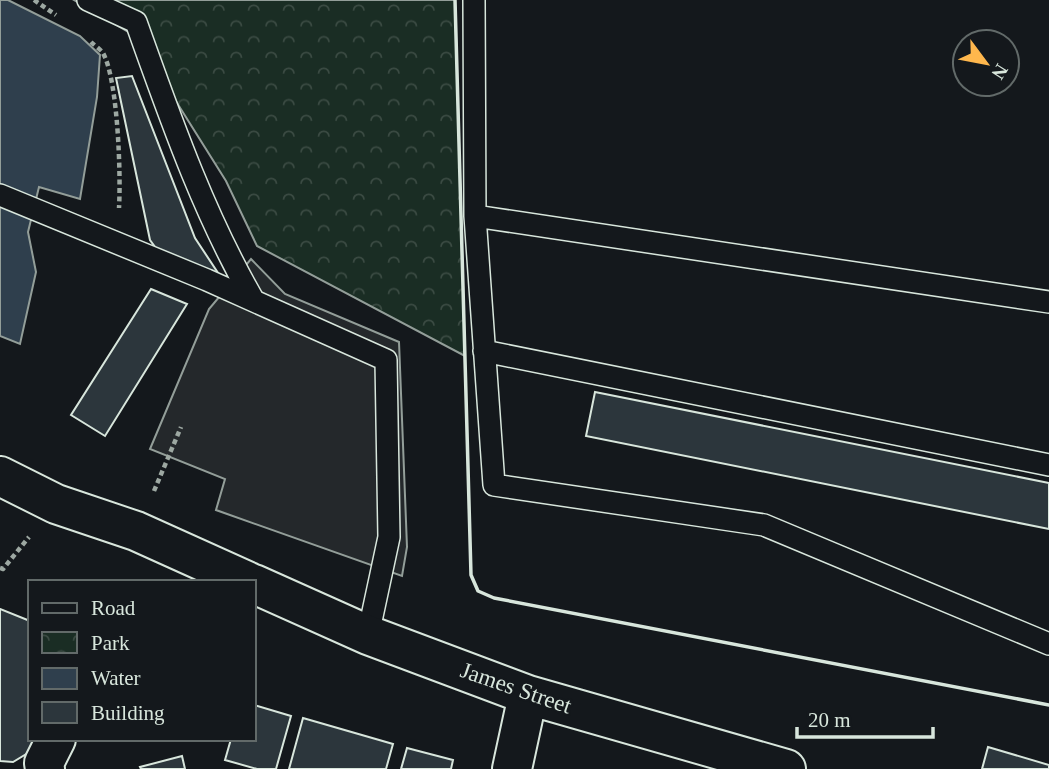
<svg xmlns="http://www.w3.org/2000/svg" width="1049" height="769" font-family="Georgia,serif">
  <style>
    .park { fill: url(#park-crowns); stroke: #939e99; stroke-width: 2 }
    .parking { fill: #24282b; stroke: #939e99; stroke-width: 2 }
    .water { fill: #2f3f4d; stroke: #939e99; stroke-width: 2 }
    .building { fill: #2c363c; stroke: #d8e6dc; stroke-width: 2 }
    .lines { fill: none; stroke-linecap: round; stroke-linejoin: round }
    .service-casing { stroke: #d8e6dc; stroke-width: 24 }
    .minor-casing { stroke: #d8e6dc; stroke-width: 42 }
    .path { stroke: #9da8a2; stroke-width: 4.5; stroke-dasharray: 5 3.5; stroke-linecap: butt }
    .service { stroke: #14181c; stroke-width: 21 }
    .minor { stroke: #14181c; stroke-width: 38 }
    .wall { stroke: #d8e6dc; stroke-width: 3.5 }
    .labels { text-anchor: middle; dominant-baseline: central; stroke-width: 5; stroke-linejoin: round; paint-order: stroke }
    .street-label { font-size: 23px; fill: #d8e6dc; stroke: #14181c }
  </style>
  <defs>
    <pattern id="park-crowns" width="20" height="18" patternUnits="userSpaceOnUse" patternTransform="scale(1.75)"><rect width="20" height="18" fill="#1a2d24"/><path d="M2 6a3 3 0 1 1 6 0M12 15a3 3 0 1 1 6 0" fill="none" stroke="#3b4b43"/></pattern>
  </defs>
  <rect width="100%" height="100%" fill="#14181c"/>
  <path class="park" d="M74 0H455L465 356 257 246 226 181 135 36Z"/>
  <path class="parking" d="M251 259 285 294 399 342 407 547 402 576 216 510 225 479 150 449 209 309Z"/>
  <path class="water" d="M0 0H8L80 36 100 55 97 97 80 199 39 187 28 232 36 272 20 344 0 336Z"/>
  <path class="building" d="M132 76 195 238 222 279 161 255 150 240 116 78Z
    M151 289 187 304 105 436 71 415Z
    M595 392 1049 483V529L586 436Z
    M0 609 30 621V739H51L13 762 0 761Z
    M254 705 291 716 276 769H257L225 760 231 739H254Z
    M303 718 393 744 386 769H289Z
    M988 747 1049 765V769H982Z
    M407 748 453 760 451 769H401Z
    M182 756 185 769H141L140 767Z"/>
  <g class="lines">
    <g class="service-casing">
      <path id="service" d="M88 0 136 22C170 117 203 213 254 301
        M474 0 475 216 494 485 764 525 1049 644
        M0 195 207 280 386 360 389 537 368 635
        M475 216 1049 302
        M484 351 1049 465"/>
    </g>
    <g class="minor-casing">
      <path id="minor" d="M0 476 56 504 136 531 249 582
        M254 584 368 635 528 695 786 769
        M45 769 44 763 56 739
        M512 769 528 695"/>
    </g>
    <path class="path" d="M34 0 56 15
      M91 42C94 45 100 49 103 53 118 80 121 175 119 208
      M154 491 181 427
      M0 568 3 569 29 537"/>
    <use href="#service" class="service"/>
    <use href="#minor" class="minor"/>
    <path class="wall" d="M455 0 471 575 478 591 494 598 1049 705"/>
  </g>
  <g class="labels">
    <g class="street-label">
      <text transform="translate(516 688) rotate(19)">James Street</text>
    </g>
  </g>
  <rect x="28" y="580" width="228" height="161" fill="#14181c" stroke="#626a69" stroke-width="2"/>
  <rect x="42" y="603" width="35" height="10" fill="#14181c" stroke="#626a69" stroke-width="2"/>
  <text x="91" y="615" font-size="21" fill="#d8e6dc">Road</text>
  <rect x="42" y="632" width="35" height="21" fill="url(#park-crowns)" stroke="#626a69" stroke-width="2"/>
  <text x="91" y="650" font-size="21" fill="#d8e6dc">Park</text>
  <rect x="42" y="668" width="35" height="21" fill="#2f3f4d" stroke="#626a69" stroke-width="2"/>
  <text x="91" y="685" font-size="21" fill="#d8e6dc">Water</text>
  <rect x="42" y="702" width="35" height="21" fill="#2c363c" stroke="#626a69" stroke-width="2"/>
  <text x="91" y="720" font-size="21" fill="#d8e6dc">Building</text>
  <g transform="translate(986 63) rotate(122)"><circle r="33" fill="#14181c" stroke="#626a69" stroke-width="2"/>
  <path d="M0-5L12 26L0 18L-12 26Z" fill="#ffb74d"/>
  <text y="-10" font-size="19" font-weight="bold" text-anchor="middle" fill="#d8e6dc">N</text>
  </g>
  <path d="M797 727v10h136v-10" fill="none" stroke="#d8e6dc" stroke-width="3.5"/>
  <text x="808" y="727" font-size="21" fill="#d8e6dc" stroke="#14181c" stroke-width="5" paint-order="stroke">20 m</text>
</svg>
